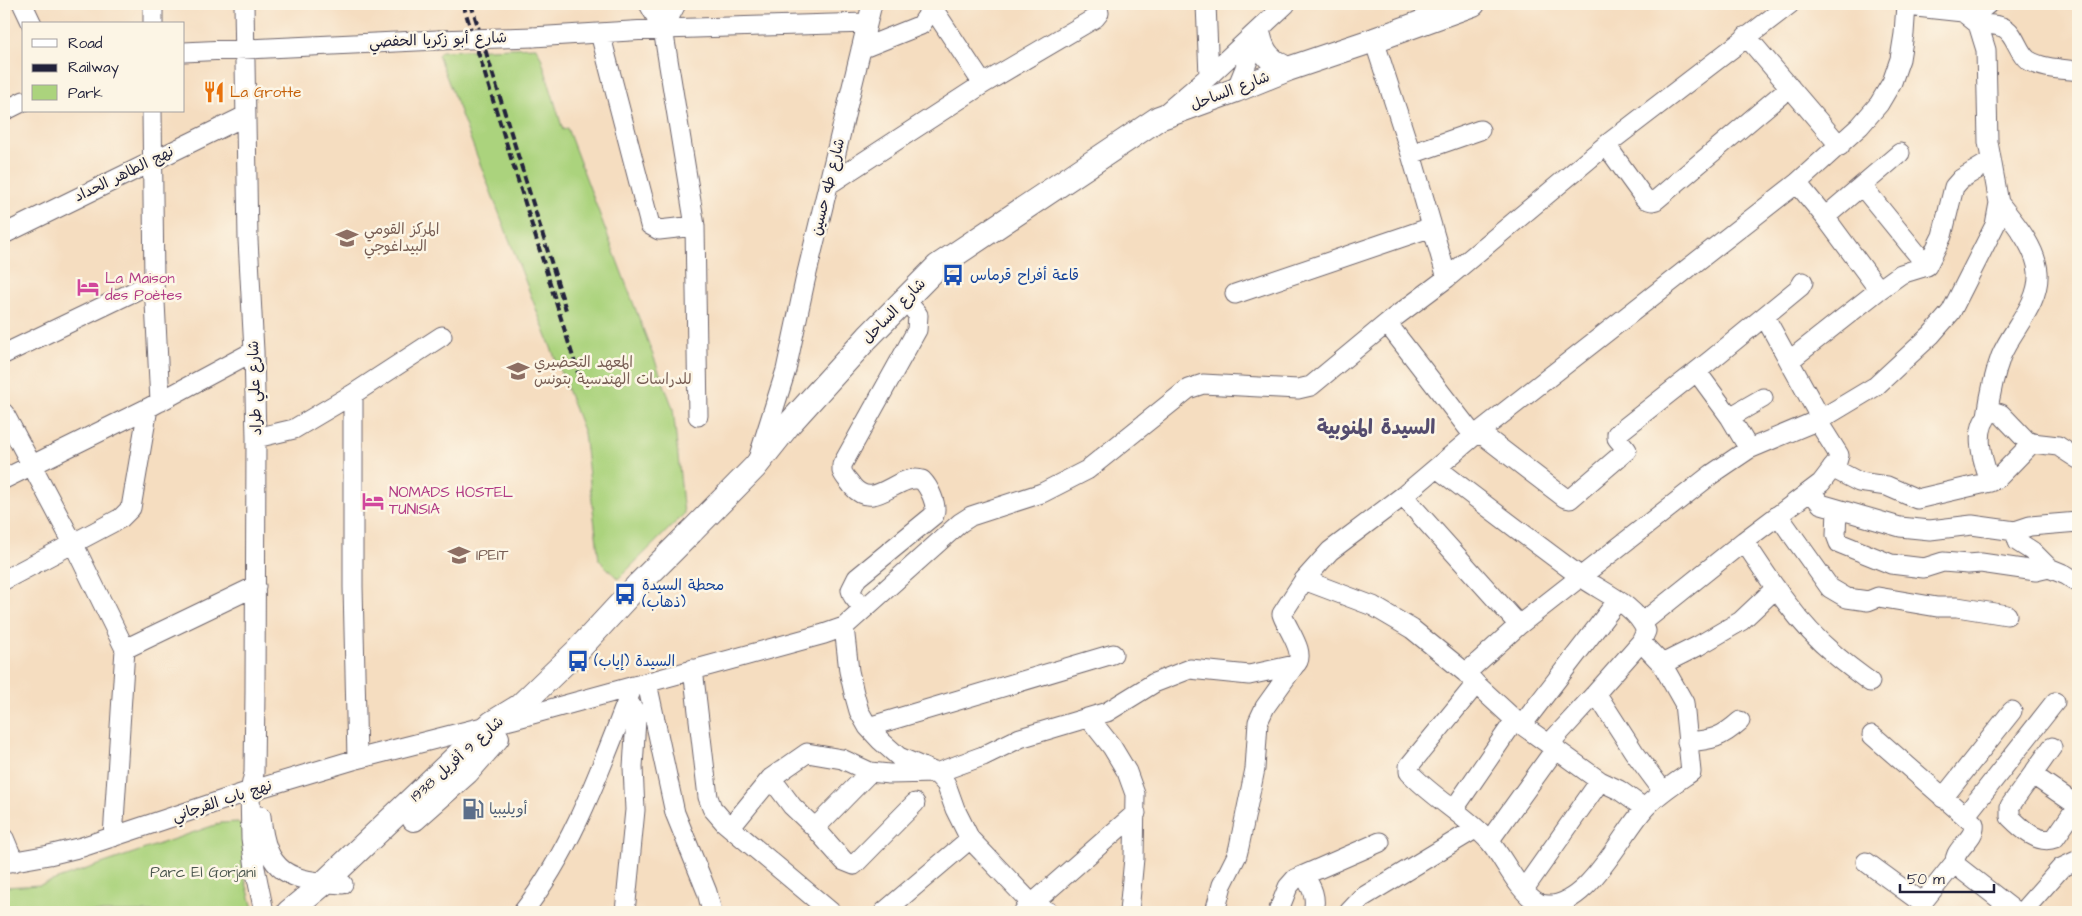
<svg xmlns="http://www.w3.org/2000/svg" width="2082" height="916" font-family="'Architects Daughter','Playpen Sans Arabic',sans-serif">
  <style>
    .green { fill: #abd37d; stroke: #667a5c }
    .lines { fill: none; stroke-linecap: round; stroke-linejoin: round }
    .minor-casing { stroke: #6c636a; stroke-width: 21 }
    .major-casing { stroke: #6c636a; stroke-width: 26 }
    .minor { stroke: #fff; stroke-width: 19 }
    .major { stroke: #fff; stroke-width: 24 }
    .rail { stroke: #22223b; stroke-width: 4; stroke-dasharray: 8 4; stroke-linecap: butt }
    .minor-bridge-casing { stroke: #6c636a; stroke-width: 21; stroke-linecap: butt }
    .major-bridge-casing { stroke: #6c636a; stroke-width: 26; stroke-linecap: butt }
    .minor-bridge { stroke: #fff; stroke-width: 19 }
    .major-bridge { stroke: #fff; stroke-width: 24 }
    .labels { text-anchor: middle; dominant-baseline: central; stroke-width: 5; stroke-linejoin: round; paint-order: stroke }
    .street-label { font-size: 15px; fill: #22223b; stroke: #fcf5e5 }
    .food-label { font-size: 15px; fill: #c56008; stroke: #fcf5e5; text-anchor: start }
    .education-label { font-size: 15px; fill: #785e54; stroke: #fcf5e5; text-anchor: start }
    .transit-label { font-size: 15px; fill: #164399; stroke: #fcf5e5; text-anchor: start }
    .hotel-label { font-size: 15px; fill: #b23c85; stroke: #fcf5e5; text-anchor: start }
    .service-label { font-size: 15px; fill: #4e5e75; stroke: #fcf5e5; text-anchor: start }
    .park-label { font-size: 15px; fill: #4b574f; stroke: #fcf5e5 }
    .district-label { font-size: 20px; font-weight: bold; fill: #544c6f; stroke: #fcf5e5 }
  </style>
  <rect width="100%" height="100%" fill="#fcf5e5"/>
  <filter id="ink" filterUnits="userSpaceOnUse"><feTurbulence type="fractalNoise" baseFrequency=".02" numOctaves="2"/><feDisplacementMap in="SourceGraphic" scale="10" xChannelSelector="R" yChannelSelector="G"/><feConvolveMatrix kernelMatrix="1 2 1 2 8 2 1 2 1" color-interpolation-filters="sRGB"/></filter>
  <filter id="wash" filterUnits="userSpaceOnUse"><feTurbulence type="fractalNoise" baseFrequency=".0096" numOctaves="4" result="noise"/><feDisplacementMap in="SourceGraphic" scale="20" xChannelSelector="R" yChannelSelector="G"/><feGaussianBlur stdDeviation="1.12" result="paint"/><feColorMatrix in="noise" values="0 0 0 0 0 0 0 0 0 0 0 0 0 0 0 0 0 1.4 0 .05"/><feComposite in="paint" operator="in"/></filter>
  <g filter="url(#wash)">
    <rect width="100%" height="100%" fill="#f5ddc0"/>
    <path class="green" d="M536 47 541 57 563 130 567 128 673 408 684 514 618 579 599 560 584 433 438 55 442 51Z
      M238 822 244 828 245 879 254 912H4V887L40 885 221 823Z"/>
  </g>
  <g filter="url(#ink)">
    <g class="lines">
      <g class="minor-casing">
        <path id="minor" d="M153 4V24
          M244 4 248 240 254 351 256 438 255 691 254 773 250 791 251 838 255 868 264 912
          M649 4 663 29 695 226 698 416
          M930 4 983 84
          M1206 4 1209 76
          M23 5 32 24
          M1972 17 1988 4
          M1978 24C1986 24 1994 24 2002 27 2015 31 2017 52 2028 60 2042 69 2063 69 2078 71
          M663 29 676 4
          M600 33 650 225 659 230 695 226
          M1746 36 1840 146
          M533 37 663 29 867 23
          M1374 40 1411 154 1447 278
          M861 49 921 25 927 16 930 4
          M184 52 438 40
          M1236 90 1260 31
          M4 111 24 101
          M152 111 154 282 160 402
          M1167 112 1209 76 1286 4
          M1606 145 1645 199 1652 201 1656 200 1790 87
          M1411 154 1480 130
          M1797 183 1825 217 1879 290
          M828 185 983 84 1095 18 1099 13 1097 4
          M1862 186 1927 266
          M1825 217 1900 153
          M4 234 245 116
          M1235 294 1432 227
          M1765 317 1821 419
          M1387 323 1474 436
          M4 354 154 282
          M1789 361 1879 290 1901 274 1927 266 1942 236 1954 187 1961 179 1991 161
          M1697 372 1730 417 1749 449
          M353 394V587L357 759
          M4 413 73 543 125 649 113 837
          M1987 416C1990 395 1994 375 2001 356 2012 329 2040 304 2038 272 2036 247 2014 222 1999 203
          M1730 417 1763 398
          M1479 432 1565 498 1570 499 1627 450 1617 438V434L1711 360 1800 287 1803 282
          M256 438 294 429 353 394 442 336
          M758 459 786 370 805 281 872 4
          M1437 468C1483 504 1530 539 1577 574 1599 591 1636 604 1646 631L1641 642 1596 693 1549 744
          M1832 468 1859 482 1887 486 1917 499 1990 482 1999 477 2032 443
          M4 479 148 408 254 351
          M1990 482C1983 461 1971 429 1992 411L2001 414 2026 440 2032 443 2058 446 2078 459
          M1811 492 1821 504 1900 527 1930 530 1972 525 2015 531 2030 526 2078 522
          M1403 496 1519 625
          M1837 509 1836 535 1839 543 1891 564 1924 568 1943 562 1968 564 1981 563 2036 571 2049 568 2066 575 2077 582
          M1778 515 1830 588 1847 598 1868 601 1878 597 1937 607H1957L2007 615
          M2015 531 2018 542 2032 551 2049 568
          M1744 541C1769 579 1797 623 1833 653 1844 663 1857 672 1870 682
          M4 580 121 518 131 508 148 408
          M1304 580 1373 606 1412 629 1466 673 1476 684 1515 720 1600 781 1619 790 1644 808
          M863 609 853 596 851 590 857 578 934 515C938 505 929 487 922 480 898 472 875 512 853 487 849 481 844 477 842 471V465L917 330 918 315 904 298
          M1643 622 1744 541 1821 483 1837 462 1839 455 1817 420
          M844 627 849 671 854 693 859 711 868 727 881 741 899 757 936 773 946 784 955 809 970 839 1032 904 1049 912
          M125 649 256 586
          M1662 664 1698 646 1741 621 1776 588
          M693 669 708 797 712 808 725 823 831 912
          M1466 673 1519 625 1712 474 1749 449 1821 419 1876 386 1931 335 1951 312 1995 225 1999 203 1988 142 1986 50 1978 24 1963 12 1907 6
          M647 683 675 813 707 892 712 912
          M1476 684 1409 766V772C1433 798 1466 815 1490 842 1506 861 1517 891 1540 904 1584 916 1622 832 1646 807 1659 793 1675 783 1691 772L1684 703 1662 664 1641 642
          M1596 693 1634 752 1663 791
          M1089 718 1112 747 1127 772 1135 794 1134 858 1129 912
          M1522 725 1618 600
          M868 727 1113 654
          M1872 735 1974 824C1977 840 1948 851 1957 866L2016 912
          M1687 742C1712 740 1721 738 1740 721
          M2052 747 2010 806V817C2021 828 2038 845 2055 838L2078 805
          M2033 775 2078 806
          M771 778 792 806 815 828 870 772
          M1943 798 2012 711
          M1454 809 1515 720
          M1966 815 2055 702
          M261 816C266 874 289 881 343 884
          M731 827 771 778 807 753 842 759 870 772 889 774 936 773 983 756 1020 738 1107 712 1154 683 1190 669 1249 675 1295 665C1308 654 1286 628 1282 614L1304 580 1330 551 1403 496 1474 436 1797 183 1860 126 1879 104 1892 82 1900 59 1904 34 1906 4
          M815 828 844 861 854 865 915 803
          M4 838 14 862
          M1489 841 1556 748
          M1866 862 1922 903 1955 862
          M4 863 49 855 82 847 250 791 357 759 514 719 824 634 844 627 960 523 971 516 1042 493 1087 470 1188 389 1203 384 1298 389 1311 386 1387 323 1447 278 1606 145 1790 4
          M1304 875C1312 888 1317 897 1313 912
          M1524 889 1600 781
          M1024 911 1136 813
          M523 912C575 845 602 764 633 686
          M625 912 635 810 633 767 636 719 634 710 627 700
          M884 912 970 839
          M1215 912 1222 885 1237 855 1239 847 1255 769 1258 722 1265 707 1295 665
          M1278 912 1288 887 1295 879 1380 842
          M1349 912 1363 897 1475 829
          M2022 912 2061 868 2078 860"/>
      </g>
      <g class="major-casing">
        <path id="major" d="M1259 36C1263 54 1271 62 1288 69
          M691 532 755 467 790 423 868 337 938 266 1159 118 1236 90 1288 69 1374 40 1473 4
          M414 819 467 772 497 738
          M289 912 324 883 492 723 520 706 577 651 639 584"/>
      </g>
      <use href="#minor" class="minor"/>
      <use href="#major" class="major"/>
      <path class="rail" d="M463 4 578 373
        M471 4 566 310"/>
      <g class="minor-bridge-casing">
        <path id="minor-bridge" d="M438 40 533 37"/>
      </g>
      <g class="major-bridge-casing">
        <path id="major-bridge" d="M639 584 691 532"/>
      </g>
      <use href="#minor-bridge" class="minor-bridge"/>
      <use href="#major-bridge" class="major-bridge"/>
    </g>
  </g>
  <defs>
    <g id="restaurant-bare" transform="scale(1.725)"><path d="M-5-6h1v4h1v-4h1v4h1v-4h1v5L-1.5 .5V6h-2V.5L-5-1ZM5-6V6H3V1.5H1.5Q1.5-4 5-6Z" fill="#e8710a" stroke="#fcf5e5" stroke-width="2.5" paint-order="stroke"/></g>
    <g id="university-bare" transform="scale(1.725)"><path d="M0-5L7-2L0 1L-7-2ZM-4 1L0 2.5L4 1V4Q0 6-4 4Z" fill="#8d6e63" stroke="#fcf5e5" stroke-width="2.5" paint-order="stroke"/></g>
    <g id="bus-bare" transform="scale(1.725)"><path d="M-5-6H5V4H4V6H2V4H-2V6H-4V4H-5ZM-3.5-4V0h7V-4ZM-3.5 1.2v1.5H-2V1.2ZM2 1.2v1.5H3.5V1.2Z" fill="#1a4fb4" stroke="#fcf5e5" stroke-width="2.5" paint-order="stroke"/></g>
    <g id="hotel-bare" transform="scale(1.725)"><path d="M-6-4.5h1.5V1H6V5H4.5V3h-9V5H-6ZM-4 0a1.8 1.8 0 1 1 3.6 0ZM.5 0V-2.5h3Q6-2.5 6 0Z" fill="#d1479c" stroke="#fcf5e5" stroke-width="2.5" paint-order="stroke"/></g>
    <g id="fuel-bare" transform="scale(1.725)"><path d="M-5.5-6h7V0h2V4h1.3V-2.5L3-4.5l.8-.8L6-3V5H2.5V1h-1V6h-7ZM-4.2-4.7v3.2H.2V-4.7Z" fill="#5c6f8a" stroke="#fcf5e5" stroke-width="2.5" paint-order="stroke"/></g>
  </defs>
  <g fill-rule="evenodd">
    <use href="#restaurant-bare" x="214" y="92"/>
    <use href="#university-bare" x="347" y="238"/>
    <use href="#bus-bare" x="953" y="275"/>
    <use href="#hotel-bare" x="88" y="287"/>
    <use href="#university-bare" x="518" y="371"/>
    <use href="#hotel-bare" x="373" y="501"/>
    <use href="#university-bare" x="459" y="555"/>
    <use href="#bus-bare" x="625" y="594"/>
    <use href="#bus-bare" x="578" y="661"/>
    <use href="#fuel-bare" x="473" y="809"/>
  </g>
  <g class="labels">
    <g class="street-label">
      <text transform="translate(438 40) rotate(-2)">شارع أبو زكريا الحفصي</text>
      <text transform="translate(1230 91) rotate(-21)">شارع الساحل</text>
      <text transform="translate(124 174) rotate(-26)">نهج الطاهر الحداد</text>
      <text transform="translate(828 187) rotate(-76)">شارع طه حسين</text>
      <text transform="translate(894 311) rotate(-46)">شارع الساحل</text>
      <text transform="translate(255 388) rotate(-92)">شارع علي طراد</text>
      <text transform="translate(457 759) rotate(-42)">شارع 9 أفريل 1938</text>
      <text transform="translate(222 801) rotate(-18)">نهج باب القرجاني</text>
    </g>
    <g class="food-label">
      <text x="230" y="92">La Grotte</text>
    </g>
    <g class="education-label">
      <text x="364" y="229">المركز القومي<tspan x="364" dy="17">البيداغوجي</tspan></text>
      <text x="534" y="362">المعهد التحضيري<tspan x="534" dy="17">للدراسات الهندسية بتونس</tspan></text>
      <text x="476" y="555">IPEIT</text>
    </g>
    <g class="transit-label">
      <text x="970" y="275">قاعة أفراح قرماس</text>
      <text x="642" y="585">محطة السيدة<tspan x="642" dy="17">(ذهاب)</tspan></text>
      <text x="594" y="661">السيدة (إياب)</text>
    </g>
    <g class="hotel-label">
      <text x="105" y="278">La Maison<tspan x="105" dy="17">des Poètes</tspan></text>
      <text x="389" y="492">NOMADS HOSTEL<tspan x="389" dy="17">TUNISIA</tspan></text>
    </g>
    <g class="service-label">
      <text x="489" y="809">أويليبيا</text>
    </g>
    <g class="park-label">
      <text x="203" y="872">Parc El Gorjani</text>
    </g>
    <g class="district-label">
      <text x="1376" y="428">السيدة المنوبية</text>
    </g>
  </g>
  <rect width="2082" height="916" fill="none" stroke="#fcf5e5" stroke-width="20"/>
  <rect x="22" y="22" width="162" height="90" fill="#fcf5e5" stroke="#a5a1a1"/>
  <rect x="32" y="39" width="25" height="8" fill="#ffffff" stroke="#a5a1a1"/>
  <text x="68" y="48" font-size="15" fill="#22223b">Road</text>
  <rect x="32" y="64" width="25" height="8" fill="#22223b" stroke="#a5a1a1"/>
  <text x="68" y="72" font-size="15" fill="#22223b">Railway</text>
  <rect x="32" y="85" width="25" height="15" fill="#abd37d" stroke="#a5a1a1"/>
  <text x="68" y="98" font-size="15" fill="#22223b">Park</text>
  <path d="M1900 884v8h94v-8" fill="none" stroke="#22223b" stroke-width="2.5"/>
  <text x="1907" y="884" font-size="15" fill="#22223b" stroke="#fcf5e5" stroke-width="4" paint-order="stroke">50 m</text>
</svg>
